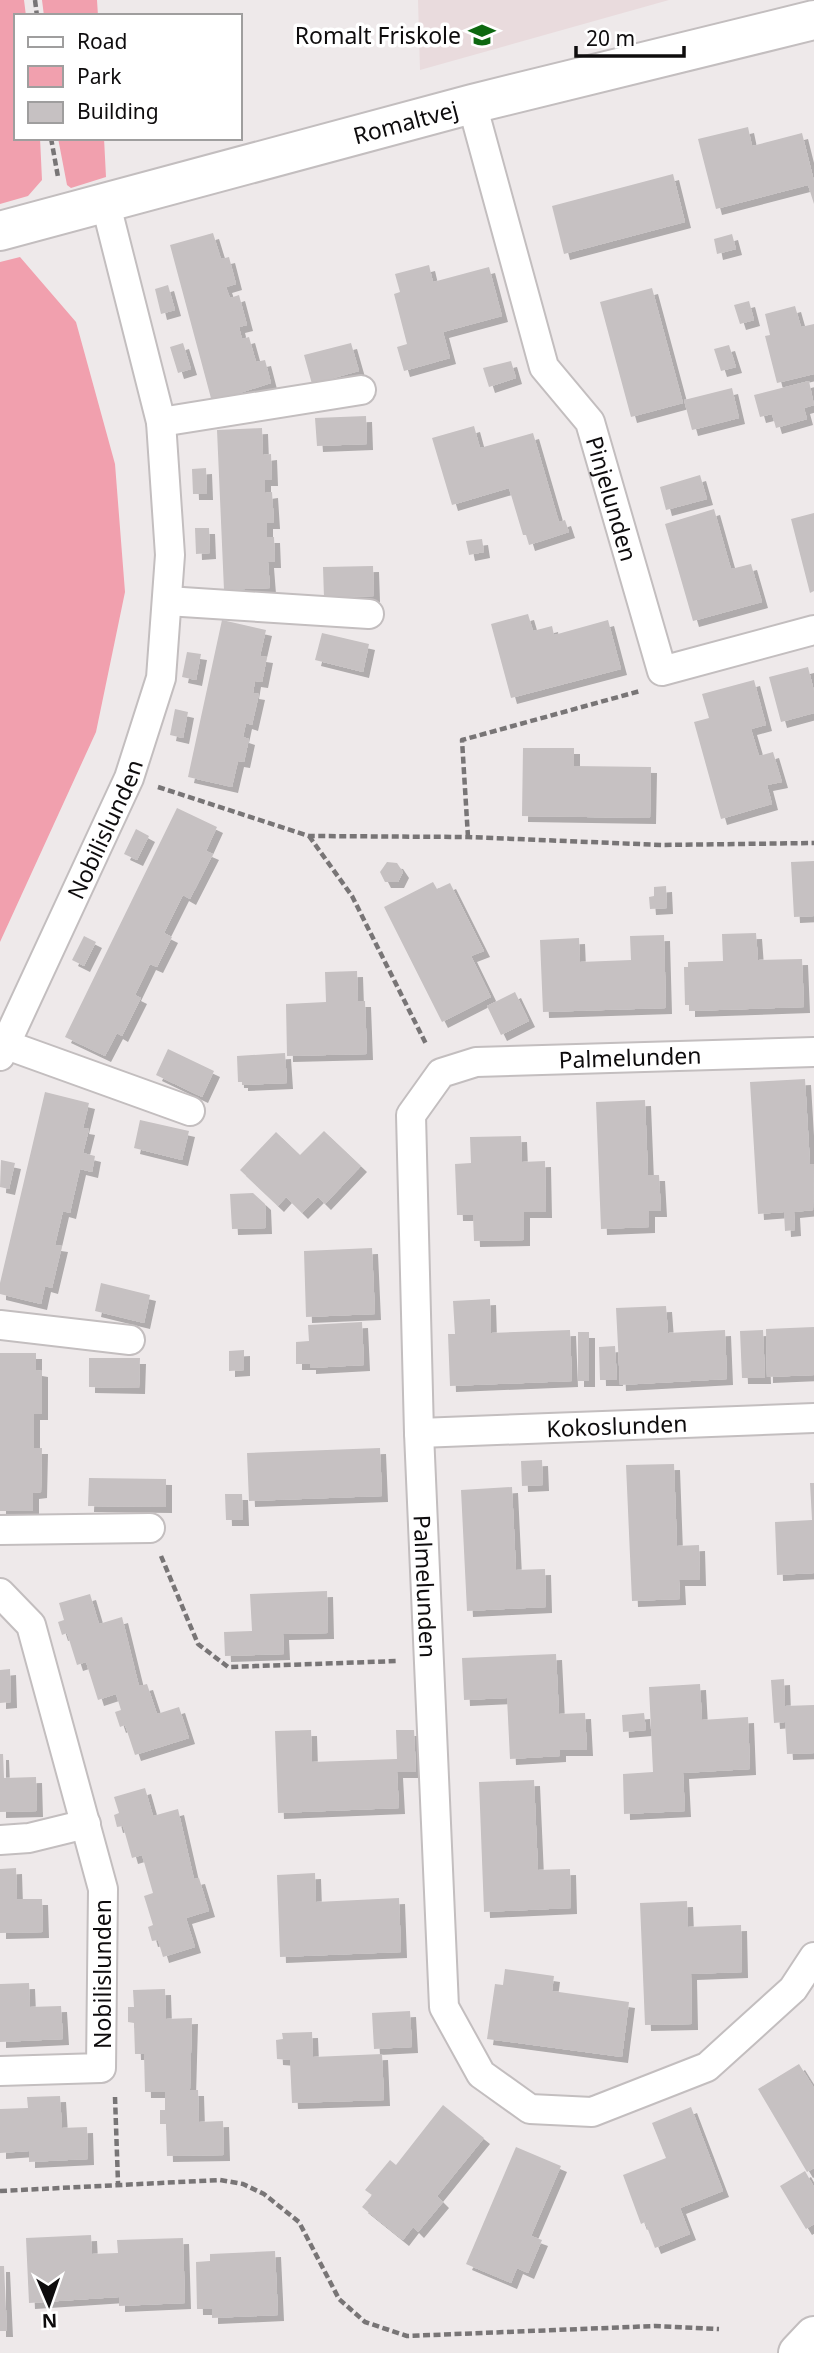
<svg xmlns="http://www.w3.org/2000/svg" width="814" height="2353" font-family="'Noto Sans',sans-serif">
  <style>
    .built { fill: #e9dbdd }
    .green { fill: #f1a0ae }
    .building { fill: #c6c1c2; filter: url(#shadow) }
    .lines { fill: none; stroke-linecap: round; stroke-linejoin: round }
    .street-casing { stroke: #c3bebf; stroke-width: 32 }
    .secondary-casing { stroke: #c3bebf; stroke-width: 42 }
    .path { stroke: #787576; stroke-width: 4.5; stroke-dasharray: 7 3.5; stroke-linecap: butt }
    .street { stroke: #fff; stroke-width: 28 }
    .secondary { stroke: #fff; stroke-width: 38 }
    .labels { text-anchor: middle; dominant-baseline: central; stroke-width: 7; stroke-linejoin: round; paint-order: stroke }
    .poi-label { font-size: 23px; fill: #0e0c0d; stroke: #fff; text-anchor: end }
    .street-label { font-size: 23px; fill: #0e0c0d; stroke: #fff }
  </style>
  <defs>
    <filter id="shadow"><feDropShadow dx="6" dy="6" stdDeviation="0" flood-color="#0004"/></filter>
  </defs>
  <rect width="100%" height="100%" fill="#eee9ea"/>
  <path class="built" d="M418 0H669L420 70Z"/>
  <path class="green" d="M0 0H24L26 16H16V138H40L42 180 28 196 0 204Z
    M42 0H97L98 16H44Z
    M58 138H104L106 177 71 188 67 185Z
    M20 257 76 322 115 464 125 592 96 732 0 942V262Z"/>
  <path class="building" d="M748 127 752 146 802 133 814 181V204L808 185 716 209 698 139Z
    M673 174 685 222 564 254 552 206Z
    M213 233 221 259 229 257 236 284 226 287 230 298 239 295 247 325 239 327 242 339 249 337 256 362 265 360 271 383 212 402 170 245Z
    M732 234 736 249 717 254 714 239Z
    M429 265 433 282 489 267 502 316 443 332 450 358 404 371 397 347 407 344 394 294 400 292 395 274Z
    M168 285 175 310 161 314 155 289Z
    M652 288 683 403 631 417 600 302Z
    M749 301 754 320 740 324 734 305Z
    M795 306 801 327 814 324V374L777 383 765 336 770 335 765 314Z
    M183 343 191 369 178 373 170 347Z
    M351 343 359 371 312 384 304 355Z
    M729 345 736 367 721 371 714 349Z
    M511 361 516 378 489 387 483 368Z
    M809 381 814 405 804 408 807 419 776 428 772 414 760 417 754 395Z
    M732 388 739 418 692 430 684 400Z
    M366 416 367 444 317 446 315 418Z
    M474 426 480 448 533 433 559 522 565 520 569 532 529 545 526 535H523L509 488 452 505 432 438Z
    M262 428 263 455 271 454 272 480H265V493L272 492 274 523H267V537H274L275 562H268L270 588 224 590 217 430Z
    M206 468 207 494H193L192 469Z
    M700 475 707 499 666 510 660 487Z
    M714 509 731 569 751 564 762 602 693 621 665 524Z
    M814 513V591L810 593 791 519Z
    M195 528H209L210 553 196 554Z
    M482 539 484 552 469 555 466 541Z
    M373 566 374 596 324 598 323 567Z
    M528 614 533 631 552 626 554 635 608 620 621 669 511 698 491 624Z
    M222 620 266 630 260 656 267 657 262 682 255 681 253 693 259 694 252 725 246 723 243 737 249 739 244 762 238 761 232 787 188 777Z
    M322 633 369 644 363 672 315 660Z
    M187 652 201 654 196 680 182 677Z
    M808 667 814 691V713L781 722 769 677Z
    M754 680 766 725 751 729 759 756 773 752 782 782 767 785 772 804 721 819 694 722 709 718 702 694Z
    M175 709 188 712 183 738 170 735Z
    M523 748H574V766L651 767 650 818 522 816Z
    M177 808 217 827 206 851 213 854 190 899 183 895 164 933 172 937 157 967 150 964 135 995 141 998 122 1036 117 1033 105 1056 65 1037Z
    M136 829 149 836 137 860 124 854Z
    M814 861V916L794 917 791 862Z
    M387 862 397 863 403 872 398 882H385L380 872Z
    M433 882 437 889 450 883 484 951 471 956 491 997 442 1022 384 907Z
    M666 886 667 908 650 909 649 897 654 896V887Z
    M756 933 758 960 802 959 804 1007 689 1011V1005H685L684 967H688V962L723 961 722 934Z
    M664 935 666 1008 543 1012 540 940 579 938 580 962 631 960 630 936Z
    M84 936 96 942 84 966 72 960Z
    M357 971 358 1001H365L367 1054 287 1056 286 1004 326 1002 325 972Z
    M515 992 529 1021 501 1035 487 1006Z
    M168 1049 214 1071 202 1097 156 1075Z
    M285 1053 287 1083 242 1085V1082H238L237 1056Z
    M805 1079 810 1164H814L813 1210 794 1212 795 1230 785 1231 784 1212 758 1214 750 1082Z
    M45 1092 89 1103 83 1128 89 1129 83 1153 95 1156 92 1172 80 1169 70 1213 63 1211 55 1245 62 1246 52 1288 45 1286 41 1304 0 1294V1283Z
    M645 1100 648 1175H659L661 1211H649V1227L601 1229 596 1102Z
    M140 1120 189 1131 182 1160 134 1148Z
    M324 1131 361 1166 325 1204 318 1197 302 1213 286 1197 278 1206 240 1170 276 1132 300 1155Z
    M521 1136 522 1162 545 1161 546 1212H524V1240L474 1241 473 1215H457L455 1164 471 1163 470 1137Z
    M1 1160 15 1163 9 1189 0 1187Z
    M253 1193 265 1204 266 1228 232 1229 230 1194Z
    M372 1248 375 1314 306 1317 304 1251Z
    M101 1283 150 1295 144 1323 95 1311Z
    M490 1299 491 1333 570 1330 572 1381 450 1386 448 1334H455L453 1301Z
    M666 1306 668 1333 725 1330 727 1379 620 1385 616 1308Z
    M362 1322 364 1365 310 1368V1364H296V1342L309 1341 308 1325Z
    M814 1327V1375L767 1377 766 1329Z
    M763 1330 765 1378H742L740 1331Z
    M578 1332H589V1381H578Z
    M615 1346 617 1380H600L599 1347Z
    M244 1350V1370L229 1371V1351Z
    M0 1353H36V1370L42 1371V1414H34V1448H42L41 1492 33 1493V1511H0Z
    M89 1358H140L139 1388 89 1387Z
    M380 1448 382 1496 249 1501 247 1453Z
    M542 1460 543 1485 522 1486 521 1461Z
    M674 1464 677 1546 699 1545 700 1580H679L680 1599 632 1601 626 1465Z
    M89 1478 166 1479V1507L88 1506Z
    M810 1483H814V1573L777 1575 775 1522 812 1520Z
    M512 1487 516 1570 545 1569 546 1607 467 1611 461 1490Z
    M225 1494H242L243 1520H226Z
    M327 1591 328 1633 283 1634 284 1654 225 1656 224 1632 252 1631 250 1594Z
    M90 1594 99 1624 122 1617 139 1686 147 1684 157 1714 179 1707 189 1738 135 1755 125 1725 120 1727 115 1712 121 1710 116 1694 98 1700 86 1662 77 1665 67 1633 62 1635 58 1622 64 1620 59 1603Z
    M556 1654 559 1714 585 1713 587 1750H560V1756L510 1759 507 1698 464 1700 462 1658Z
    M10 1669 11 1702 0 1703V1670Z
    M784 1679 785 1706 814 1705V1753L787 1754 785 1722 774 1723 771 1680Z
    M700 1684 702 1720 748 1717 750 1769 683 1773 685 1811 624 1814 623 1774 653 1772 649 1687Z
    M644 1713 646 1730 623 1732 622 1715Z
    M311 1730 312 1762 397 1759 396 1730H414L416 1772H397L399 1808 278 1813 275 1731Z
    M0 1754H3L4 1778 36 1777 37 1811 0 1812Z
    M534 1780 538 1870 570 1869 571 1908 484 1912 479 1782Z
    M145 1788 153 1816 178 1809 194 1879 199 1878 209 1911 186 1918 195 1947 163 1957 158 1940 152 1941 148 1927 153 1925 144 1896 153 1893 142 1855 132 1858 123 1826 117 1827 114 1815 119 1813 114 1797Z
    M16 1868 17 1899H42L43 1932 0 1933V1869Z
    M315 1873 316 1902 399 1898 401 1952 280 1957 277 1875Z
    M687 1901 688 1927 741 1925 742 1972 691 1974 692 2024 645 2025 640 1903Z
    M505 1969 554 1976 552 1991 629 2002 622 2057 487 2039 495 1984 503 1985Z
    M29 1983 30 2007 61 2006 63 2039 0 2042V1984Z
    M165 1989 166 2019 192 2018 190 2090H198L199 2122 223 2121 224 2155 167 2156 166 2124H160V2110H165V2092H145L144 2054H135L134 2023 128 2022V2007H134L133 1990Z
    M410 2011 412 2047 374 2049 372 2013Z
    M312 2032 313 2057 382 2054 384 2100 292 2103 290 2060 277 2059 276 2040 283 2039 282 2033Z
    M799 2064 814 2088V2168L807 2172 758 2089Z
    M60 2096 62 2128 87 2127 88 2159 29 2162V2151L0 2153V2109L28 2108 27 2097Z
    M443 2105 484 2138 437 2196 443 2202 418 2232 413 2227 403 2240 362 2207 372 2195 365 2190 390 2160 396 2165Z
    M691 2107 723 2191 680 2208 690 2234 655 2248 645 2222 641 2224 623 2175 666 2158 652 2123Z
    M516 2147 561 2166 531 2236 542 2240 528 2273 517 2268 511 2283 466 2264Z
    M805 2171 814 2187V2224L806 2229 780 2186Z
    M91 2235 92 2254 118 2253 117 2240 183 2238 185 2303 119 2306V2297L29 2303 26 2238Z
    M275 2251 278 2315 212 2318V2309H197L196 2262 210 2261V2254Z
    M0 2266H4L7 2331H0Z"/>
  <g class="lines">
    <g class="street-casing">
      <g id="street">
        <path id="s1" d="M472 104 544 367 590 422 662 671 814 630"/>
        <path d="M161 422 361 390"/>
        <path d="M167 601 369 614"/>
        <path d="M4 1044 190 1111"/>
        <path id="s2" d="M814 1052 476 1062 441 1073 411 1115 419 1433 444 2007 481 2074 530 2109 592 2112 707 2067 793 1989 814 1957"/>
        <path id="s3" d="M0 1056 129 778 161 678 170 555 161 422 105 201"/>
        <path d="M0 1325 130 1340"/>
        <path id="s4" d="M419 1433 814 1418"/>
        <path d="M0 1530 150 1528"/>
        <path d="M0 1593 31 1625 103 1889 101 2068 0 2071"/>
        <path d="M0 1840 29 1838 86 1824"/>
      </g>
    </g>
    <g class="secondary-casing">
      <g id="secondary">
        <path id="s5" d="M0 231 472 104 814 20"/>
        <path d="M798 2353 814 2336"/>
      </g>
    </g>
    <path class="path" d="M35 0 37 16
      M51 138 58 177
      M158 787 309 836 468 837 662 845 814 843
      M309 836 352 896 426 1044
      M468 837 462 740 640 691
      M161 1556 198 1644 228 1667 397 1661
      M115 2097 118 2183
      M0 2191 220 2180 243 2184 264 2194 299 2222 339 2299 365 2322 407 2336 655 2326 719 2329"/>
    <use href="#street" class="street"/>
    <use href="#secondary" class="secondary"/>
  </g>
  <defs>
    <g id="school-bare" transform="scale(2.1)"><path d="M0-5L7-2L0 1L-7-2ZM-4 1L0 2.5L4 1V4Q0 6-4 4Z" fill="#0d6810" stroke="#fff" stroke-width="2.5" paint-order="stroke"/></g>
  </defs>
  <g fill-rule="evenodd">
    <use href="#school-bare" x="482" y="35"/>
  </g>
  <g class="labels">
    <g class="poi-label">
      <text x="461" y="35">Romalt Friskole</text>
    </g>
    <g class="street-label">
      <text stroke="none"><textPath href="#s5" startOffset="420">Romaltvej</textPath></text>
      <text stroke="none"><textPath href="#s1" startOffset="424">Pinjelunden</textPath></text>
      <text stroke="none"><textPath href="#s3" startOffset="250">Nobilislunden</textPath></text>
      <text transform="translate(630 1057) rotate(-2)">Palmelunden</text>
      <text stroke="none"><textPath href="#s4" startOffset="198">Kokoslunden</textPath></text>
      <text stroke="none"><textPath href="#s2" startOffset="898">Palmelunden</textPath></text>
      <text transform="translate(102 1974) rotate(-90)">Nobilislunden</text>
    </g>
  </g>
  <rect x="14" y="14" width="228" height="126" fill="#ffffff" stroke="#9f9e9e" stroke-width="2"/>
  <rect x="28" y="37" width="35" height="10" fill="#ffffff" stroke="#9f9e9e" stroke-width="2"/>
  <text x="77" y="49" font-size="21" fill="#0e0c0d">Road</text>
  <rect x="28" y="66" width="35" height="21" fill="#f1a0ae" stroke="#9f9e9e" stroke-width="2"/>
  <text x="77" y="84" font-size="21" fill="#0e0c0d">Park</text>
  <rect x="28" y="102" width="35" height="21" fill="#c6c1c2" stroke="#9f9e9e" stroke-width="2"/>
  <text x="77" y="119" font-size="21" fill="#0e0c0d">Building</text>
  <g transform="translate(49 2304) rotate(178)" stroke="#ffffff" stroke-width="5" paint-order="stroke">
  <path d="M0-5L12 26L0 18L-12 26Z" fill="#0e0c0d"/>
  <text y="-10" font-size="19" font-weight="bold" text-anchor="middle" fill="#0e0c0d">N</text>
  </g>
  <path d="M576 46v10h108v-10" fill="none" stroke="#0e0c0d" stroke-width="3.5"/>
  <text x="586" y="46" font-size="21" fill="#0e0c0d" stroke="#ffffff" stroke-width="5" paint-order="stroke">20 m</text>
</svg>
